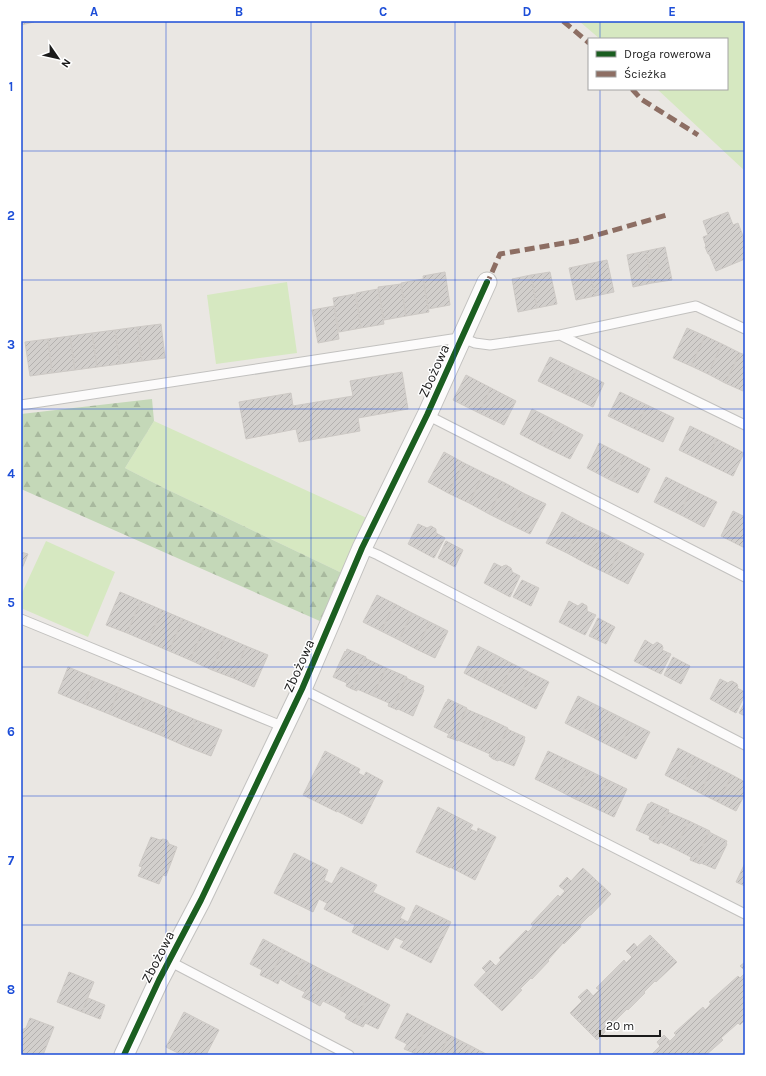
<svg xmlns="http://www.w3.org/2000/svg" width="766" height="1076" font-family="Karla,sans-serif">
  <style>
    .grass { fill: #d6e8c1 }
    .forest { fill: url(#forest-firs) }
    .building { fill: url(#building-hatch); stroke: #cdc9c5 }
    .lines { fill: none; stroke-linecap: round; stroke-linejoin: round }
    .service-casing { stroke: #c2c1bf; stroke-width: 11 }
    .minor-casing { stroke: #c2c1bf; stroke-width: 21 }
    .service { stroke: #fcfbfb; stroke-width: 9 }
    .minor { stroke: #fcfbfb; stroke-width: 19 }
    .quiet { stroke: #8d6e63; stroke-width: 5; stroke-dasharray: 10 5; stroke-linecap: butt }
    .cycleway-casing { stroke: #fff; stroke-width: 8 }
    .cycleway { stroke: #1b5e20; stroke-width: 6 }
    .grid { fill: none; stroke: #1d4ed8; stroke-width: 1; stroke-opacity: 0.55 }
    .labels { text-anchor: middle; dominant-baseline: central; stroke-width: 3; stroke-linejoin: round; paint-order: stroke }
    .street-label { font-size: 14px; fill: #1b1b1b; stroke: #fff }
    .neatline { fill: none; stroke: #1d4ed8; stroke-width: 1.5 }
    .grid-label { font-size: 13px; text-anchor: middle; font-weight: bold; fill: #1d4ed8 }
  </style>
  <defs>
    <pattern id="forest-firs" width="22" height="20" patternUnits="userSpaceOnUse"><rect width="22" height="20" fill="#c4d8b8"/><path d="M5 1l3.5 6h-7zM16 11l3.5 6h-7z" fill="#a8b99e"/></pattern>
    <pattern id="building-hatch" width="6" height="6" patternUnits="userSpaceOnUse"><rect width="6" height="6" fill="#d2cfcc"/><path d="M-1 1l2-2M0 6l6-6M5 7l2-2" fill="none" stroke="#b4b1af"/></pattern>
  </defs>
  <rect width="100%" height="100%" fill="#eae7e3"/>
  <path class="grass" d="M579 21H745V171L657 89H727V39H600Z
    M287 282 297 353 216 364 207 295Z
    M154 421 369 519 344 574 162 487 125 468Z
    M46 541 115 572 88 637 21 608V595Z"/>
  <path class="forest" d="M152 399 154 421 125 468 162 487 344 574 322 622 21 489V414Z"/>
  <path class="building" d="M21 21H34V22L21 25Z
    M728 212 733 225 738 223 745 241V259L716 271 709 254H708L705 247 706 246 703 237 708 235 703 221Z
    M665 247 672 280 652 283 646 251Z
    M646 251 652 283 633 287 627 255Z
    M607 260 614 292 595 296 588 264Z
    M588 264 595 296 576 300 569 268Z
    M445 272 450 305 428 309 423 276Z
    M550 272 557 304 537 308 531 275Z
    M531 275 537 308 518 312 512 279Z
    M423 279 429 312 406 316 401 283Z
    M401 284 406 316 384 320 378 287Z
    M378 289 384 324 361 328 356 293Z
    M355 294 361 328 339 332 333 298Z
    M334 306 339 339 318 343 312 310Z
    M161 324 165 358 142 361 137 327Z
    M137 327 142 361 120 364 115 330Z
    M687 328 705 336 691 366 673 358Z
    M115 330 120 364 97 367 92 333Z
    M92 333 97 367 75 370 70 336Z
    M70 336 75 370 52 373 48 339Z
    M705 336 722 344 708 374 691 366Z
    M48 339 52 373 30 376 25 342Z
    M722 344 740 353 725 383 708 374Z
    M740 353 745 355V387L743 391 725 383Z
    M550 357 577 370 565 394 538 381Z
    M577 370 604 383 593 407 565 394Z
    M402 372 408 409 358 418 360 431 299 442 296 429 246 439 239 402 291 393 293 406 353 396 350 381Z
    M466 375 491 388 479 413 453 400Z
    M491 388 516 401 504 425 479 413Z
    M620 392 647 405 635 429 608 416Z
    M647 405 674 418 663 442 635 429Z
    M532 409 558 422 545 447 520 434Z
    M558 422 583 435 570 459 545 447Z
    M690 426 717 439 706 463 679 450Z
    M717 439 744 453 733 476 706 463Z
    M599 443 625 456 612 481 587 468Z
    M444 452 464 463 448 493 428 482Z
    M625 456 650 469 638 493 612 481Z
    M464 463 484 473 469 503 448 493Z
    M484 473 505 483 489 514 469 503Z
    M666 477 692 490 679 514 654 502Z
    M505 483 525 494 509 524 489 514Z
    M692 490 717 502 704 527 679 514Z
    M525 494 546 504 530 534 509 524Z
    M733 511 745 517V548L721 536Z
    M562 512 582 523 567 553 546 543Z
    M582 523 603 533 587 564 567 553Z
    M418 524 427 528 431 526 436 529V533L445 538 434 558 408 544Z
    M603 533 623 543 608 574 587 564Z
    M446 541 463 550 455 567 438 558Z
    M623 543 644 554 628 584 608 574Z
    M21 552 28 554 21 571Z
    M494 563 502 567 503 566 506 565 511 568 512 571V572L520 576 510 597 484 583Z
    M522 580 539 588 531 606 513 597Z
    M120 592 141 601 127 633 106 625Z
    M377 595 395 604 381 631 363 622Z
    M141 601 162 610 148 642 127 633Z
    M569 601 578 606 582 603 587 606V611L596 615 585 635 559 622Z
    M395 604 412 613 399 640 381 631Z
    M162 610 183 619 169 651 148 642Z
    M412 613 430 622 416 649 399 640Z
    M598 618 615 627 606 644 589 636Z
    M183 619 204 628 190 660 169 651Z
    M430 622 448 631 435 658 416 649Z
    M204 628 225 637 212 670 190 660Z
    M225 637 246 646 233 678 212 670Z
    M645 640 653 645 657 642 662 645 663 648 662 650 671 654 661 674 634 661Z
    M246 646 268 655 254 687 233 678Z
    M478 646 496 655 482 682 464 673Z
    M347 649 366 657 352 689 346 686 347 683 333 677 345 651 346 652Z
    M496 655 513 664 500 691 482 682Z
    M673 657 690 666 681 684 664 675Z
    M365 658 386 668 373 696 357 689V691L352 689Z
    M513 664 531 673 518 700 500 691Z
    M68 667 95 678 84 704 58 693Z
    M386 668 407 677 393 708 388 706 389 703 373 696Z
    M531 673 549 682 536 709 518 700Z
    M95 678 120 688 109 714 84 704Z
    M406 678 424 686 423 689 424 690 413 716 398 709 397 710 393 708Z
    M720 679 728 683 729 682 732 681 737 684 738 687 737 688 745 692V695L736 713 710 699Z
    M120 688 146 699 135 725 109 714Z
    M578 696 596 705 583 732 565 723Z
    M146 699 170 709 160 735 135 725Z
    M448 699 467 708 453 739 447 737 449 734 434 727 446 702H447Z
    M745 702V716L739 713Z
    M596 705 614 714 600 741 583 732Z
    M170 709 196 720 185 746 160 735Z
    M466 709 487 718 474 747 458 740V741L453 739Z
    M614 714 632 723 618 750 600 741Z
    M487 718 508 728 493 759 489 756 490 754 474 747Z
    M196 720 222 730 211 756 185 746Z
    M632 723 650 732 636 759 618 750Z
    M507 729 525 737 524 740H525L514 766 499 760 498 761 493 759Z
    M678 748 696 757 683 784 665 775Z
    M325 751 360 769 358 773 364 776 366 772 383 781 362 824 337 811V812L303 795Z
    M548 751 567 760 554 788 535 779Z
    M696 757 714 766 700 793 683 784Z
    M567 760 588 770 575 799 554 788Z
    M714 766 732 775 718 802 700 793Z
    M588 770 608 780 595 808 575 799Z
    M732 775 745 782V794L736 811 718 802Z
    M608 780 627 789 614 817 595 808Z
    M651 802 669 810 654 842 649 839 650 836 636 830 648 804H650Z
    M438 807 473 825 470 829 477 832 478 828 496 837 475 880 450 867V868L416 852Z
    M668 812 689 821 675 849 660 842 659 844 654 842Z
    M689 821 710 831 695 862 690 860 691 857 675 849Z
    M709 832 727 841 726 843 727 844 715 869 701 863 700 864 695 862Z
    M151 837 160 840 163 839 167 840 169 844 177 847 166 876 163 875 159 884 138 876 142 867 139 866Z
    M294 853 328 870 324 880 332 884 341 867 377 885 373 892 405 908 400 918 408 922 416 905 451 922 431 963 400 947 404 941 395 937 388 950 352 932 355 925 324 909 327 903 319 899 313 912 274 893Z
    M745 863V886L736 882Z
    M583 868 611 894 591 915H590L580 925 581 927 564 944 563 943 548 960 549 961 532 979 531 978 520 989 522 990 502 1011 474 985 486 972 482 968 490 960 496 966 501 960 499 958 526 930 528 932 531 929 533 926 531 924 558 895 560 897 565 891 559 886 567 877 571 881Z
    M650 935 677 962 656 982 655 981 644 992 645 993 628 1010 627 1009 616 1020H617L597 1040 570 1013 582 1001 578 997 587 989 593 996 599 990 596 988 624 960 626 963 632 957 626 951 634 943 637 947Z
    M263 939 284 950 269 979 260 975 262 970 250 964Z
    M284 950 305 961 292 986 280 979 278 984 269 979Z
    M305 961 326 972 311 1001 302 997 305 992 292 986Z
    M745 962V971L740 966Z
    M69 972 94 982 82 1012 57 1002Z
    M326 972 348 983 335 1007 323 1001 320 1006 311 1001Z
    M745 973V1020L740 1025 738 1023 721 1038 723 1040 706 1055H651L660 1046 657 1042 664 1035 670 1041 676 1035 674 1033 703 1007 705 1010 709 1006 711 1003 709 1002 738 976 740 978Z
    M348 983 369 994 354 1023 345 1018 347 1014 335 1007Z
    M369 994 390 1005 378 1029 365 1023 363 1027 354 1023Z
    M88 998 105 1005 100 1019 82 1012Z
    M184 1012 219 1030 206 1055H182L166 1047Z
    M407 1013 428 1024 414 1053 404 1049 407 1044 395 1038Z
    M30 1018 54 1027 43 1055H21V1030L26 1028Z
    M428 1024 449 1035 440 1055H428L425 1053 424 1055H417L414 1053Z
    M449 1035 471 1046 466 1055H440Z
    M471 1046 488 1055H466Z"/>
  <g class="lines">
    <g class="service-casing">
      <path id="service" d="M560 335 745 425
        M21 405 452 339 462 338 475 343 490 345 560 335 696 306 745 329
        M427 415 745 577
        M362 548 378 555 745 745
        M21 619 284 727
        M302 689 745 914
        M169 961 349 1055"/>
    </g>
    <g class="minor-casing">
      <path id="minor" d="M124 1055 159 980 201 900 302 689 362 548 427 415 487 282"/>
    </g>
    <use href="#service" class="service"/>
    <use href="#minor" class="minor"/>
    <path class="quiet" d="M563 21 589 43
      M632 89 641 99 698 135
      M486 286 500 254 576 241 667 215"/>
    <g class="cycleway-casing">
      <path id="cycleway" d="M124 1055 159 980 201 900 302 689 362 548 427 415 487 282"/>
    </g>
    <use href="#cycleway" class="cycleway"/>
  </g>
  <path class="grid" d="M166 21V1055M311 21V1055M455 21V1055M600 21V39M600 89V1055M21 151H745M21 280H745M21 409H745M21 538H745M21 667H745M21 796H745M21 925H745"/>
  <g class="labels">
    <g class="street-label">
      <text transform="translate(434 371) rotate(-66)">Zbożowa</text>
      <text transform="translate(299 666) rotate(-66)">Zbożowa</text>
      <text transform="translate(158 957) rotate(-63)">Zbożowa</text>
    </g>
  </g>
  <rect width="766" height="1076" fill="none" stroke="#ffffff" stroke-width="44"/>
  <rect x="588" y="38" width="140" height="52" fill="#ffffff" stroke="#a4a4a4"/>
  <rect x="596" y="51" width="20" height="6" fill="#1b5e20" stroke="#a4a4a4"/>
  <text x="624" y="58" font-size="12" fill="#1b1b1b">Droga rowerowa</text>
  <rect x="596" y="71" width="20" height="6" fill="#8d6e63" stroke="#a4a4a4"/>
  <text x="624" y="78" font-size="12" fill="#1b1b1b">Ścieżka</text>
  <g transform="translate(58 58) rotate(124)" stroke="#ffffff" stroke-width="3" paint-order="stroke">
  <path d="M0-3L7 15L0 10L-7 15Z" fill="#1b1b1b"/>
  <text y="-6" font-size="11" font-weight="bold" text-anchor="middle" fill="#1b1b1b">N</text>
  </g>
  <path d="M600 1030v6h60v-6" fill="none" stroke="#1b1b1b" stroke-width="2"/>
  <text x="606" y="1030" font-size="12" fill="#1b1b1b" stroke="#ffffff" stroke-width="3" paint-order="stroke">20 m</text>
  <rect x="22" y="22" width="722" height="1032" class="neatline"/>
  <g class="grid-label">
    <text x="94" y="16">A</text>
    <text x="239" y="16">B</text>
    <text x="383" y="16">C</text>
    <text x="527" y="16">D</text>
    <text x="672" y="16">E</text>
    <text x="11" y="91">1</text>
    <text x="11" y="220">2</text>
    <text x="11" y="349">3</text>
    <text x="11" y="478">4</text>
    <text x="11" y="607">5</text>
    <text x="11" y="736">6</text>
    <text x="11" y="865">7</text>
    <text x="11" y="994">8</text>
  </g>
</svg>
